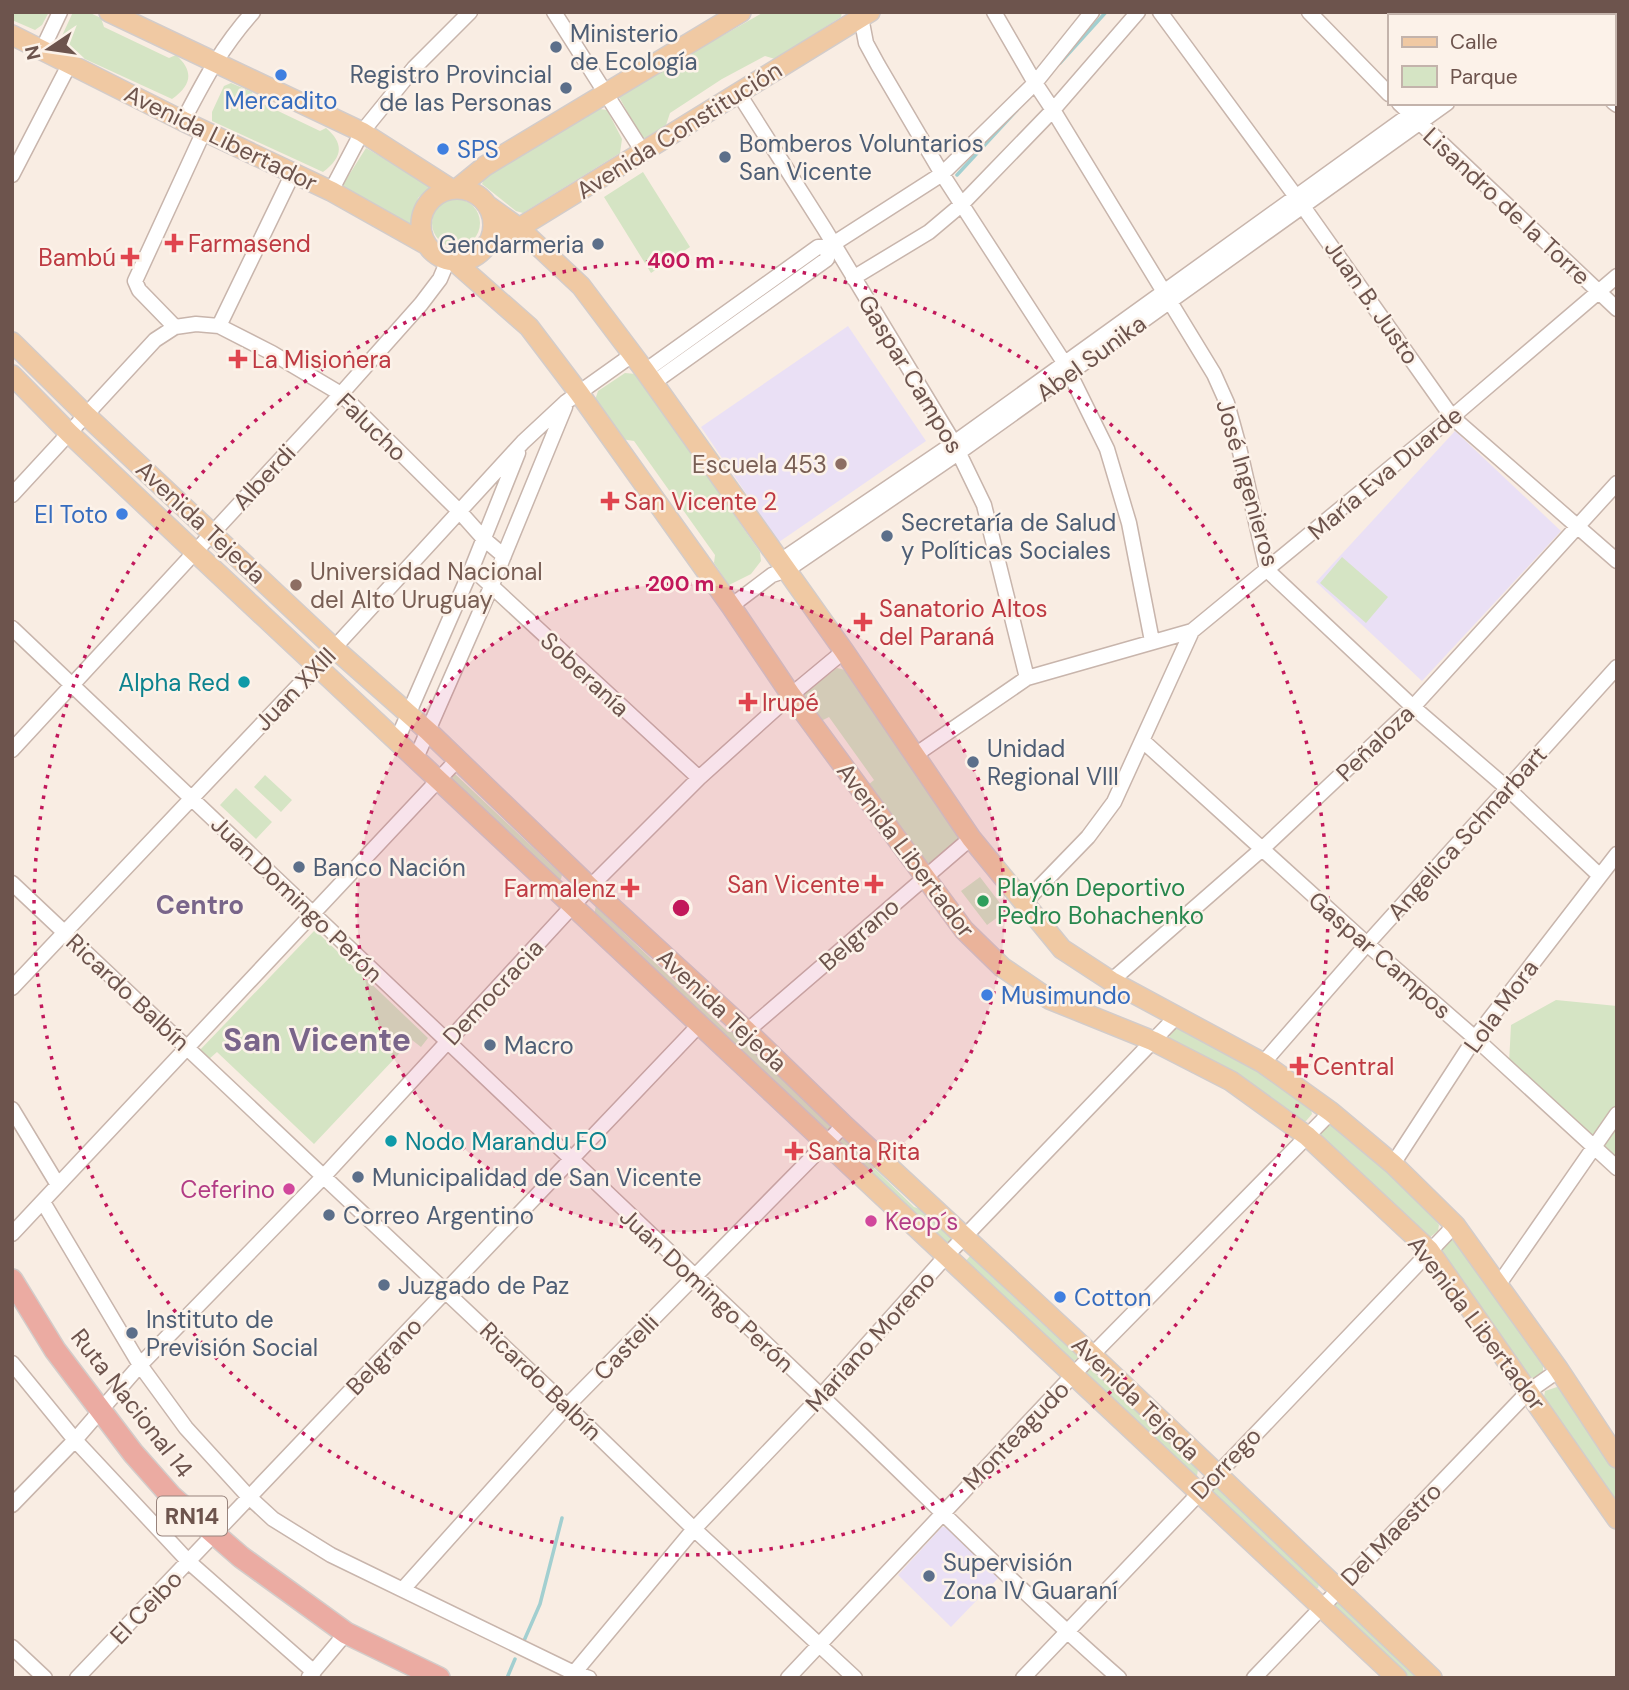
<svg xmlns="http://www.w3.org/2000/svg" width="1629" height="1690" font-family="'DM Sans',sans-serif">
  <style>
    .education { fill: #eae0f5 }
    .green { fill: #d5e4c4 }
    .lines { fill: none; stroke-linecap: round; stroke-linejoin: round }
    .stream { stroke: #a2cfd0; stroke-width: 3.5 }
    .minor-casing { stroke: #c8b5ac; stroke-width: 17 }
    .major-casing { stroke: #d3ccca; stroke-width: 22 }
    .highway-casing { stroke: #d3ccca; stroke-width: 24 }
    .minor { stroke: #fff; stroke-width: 14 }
    .major { stroke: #f0c9a3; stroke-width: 19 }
    .highway { stroke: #ebaba2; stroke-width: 21 }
    .ring { fill: none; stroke: #c2185b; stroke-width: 3.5; stroke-dasharray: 3.5 7 }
    .service-dot { fill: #5c6f8a; stroke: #fcf2e9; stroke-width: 2.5 }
    .shop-dot { fill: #3f7fe0; stroke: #fcf2e9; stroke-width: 2.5 }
    .health-dot { fill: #e0444e; stroke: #fcf2e9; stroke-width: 2.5 }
    .education-dot { fill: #8d6e63; stroke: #fcf2e9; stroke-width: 2.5 }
    .culture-dot { fill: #0f9aa8; stroke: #fcf2e9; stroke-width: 2.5 }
    .leisure-dot { fill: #2e9e5b; stroke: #fcf2e9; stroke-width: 2.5 }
    .hotel-dot { fill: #d1479c; stroke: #fcf2e9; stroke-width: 2.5 }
    .labels { text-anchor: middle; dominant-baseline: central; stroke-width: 5; stroke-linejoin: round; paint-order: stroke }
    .shield { fill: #fcf2e9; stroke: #98837c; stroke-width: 2 }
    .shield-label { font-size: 23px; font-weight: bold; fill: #6d544d }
    .service-label { font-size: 24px; fill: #4e5e75; stroke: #fcf2e9; text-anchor: start }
    .shop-label { font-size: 24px; fill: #366cbe; stroke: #fcf2e9; text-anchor: start }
    .street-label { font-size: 24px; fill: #6d544d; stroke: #fcf2e9 }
    .health-label { font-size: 24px; fill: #be3a42; stroke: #fcf2e9; text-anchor: start }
    .education-label { font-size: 24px; fill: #785e54; stroke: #fcf2e9; text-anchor: end }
    .culture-label { font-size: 24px; fill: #0d838f; stroke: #fcf2e9; text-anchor: end }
    .leisure-label { font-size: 24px; fill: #27864d; stroke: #fcf2e9; text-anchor: start }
    .hotel-label { font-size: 24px; fill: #b23c85; stroke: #fcf2e9; text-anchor: end }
    .neighbourhood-label { font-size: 26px; font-weight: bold; fill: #79658a; stroke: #fcf2e9 }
    .district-label { font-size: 32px; font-weight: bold; fill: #79658a; stroke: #fcf2e9 }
    .centre { fill: #c2185b; stroke: #fcf2e9; stroke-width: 3.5 }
    .ring-label { font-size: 21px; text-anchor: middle; font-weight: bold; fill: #c2185b; stroke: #fcf2e9; stroke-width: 5; stroke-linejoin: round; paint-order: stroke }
  </style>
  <rect width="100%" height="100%" fill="#f9ede3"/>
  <path class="education" d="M848 326 926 441 779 542 701 427Z
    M1455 431 1561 531 1422 681 1316 582Z
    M942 1527H951L1002 1574 951 1627 898 1575Z"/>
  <path class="green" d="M12 12H49L42 25 35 30 12 20Z
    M73 12H88L101 18 104 27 169 58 176 55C194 71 192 85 172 99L61 48V38Z
    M764 12H842L841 17 775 59 765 56 722 79 670 113 666 125 645 138 641 137 618 95Z
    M231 83 252 92 255 100 320 131 326 128C345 144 342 158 323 172L212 121V112L224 86Z
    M600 109 607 110 622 139 620 153 523 213 516 211 482 184 485 176Z
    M366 148 431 186 418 198 411 226 342 186Z
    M643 172 690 247 651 273 604 197Z
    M432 223a24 24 0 1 1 48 0a24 24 0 1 1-48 0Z
    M625 373 636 374 760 552 761 561 751 574 729 585 714 563 715 555 634 441 621 439 595 400 598 391Z
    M1342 557 1388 597 1366 623 1320 583Z
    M837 668 845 670 962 834 961 840 932 865 926 864 867 786 874 780 829 717 819 722 804 702V693Z
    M454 773 562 875 561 879 557 881 449 779 448 775Z
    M265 775 292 800 281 812 254 787Z
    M236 788 272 822 256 839 220 805Z
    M980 877 1006 911 987 925 961 891Z
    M596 905 601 907 606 916 728 1032H737L821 1115 830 1125V1129L822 1131 594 916Z
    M315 930 428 1038 421 1047 412 1040 314 1144 217 1052 208 1060 199 1051Z
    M1556 1000 1617 1006V1163L1509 1063 1511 1025Z
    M1175 1028 1185 1029 1241 1059 1310 1105 1312 1114 1306 1121 1299 1123 1169 1041 1170 1033Z
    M1327 1126H1334C1371 1157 1410 1187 1439 1225L1438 1231 1429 1238 1319 1134Z
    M841 1136 914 1207 923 1210 954 1239 946 1247 836 1140Z
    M1452 1239H1459L1543 1363V1373L1535 1378 1528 1377 1439 1254 1446 1241Z
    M970 1256 1047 1328 1057 1333 1081 1355 1073 1362 964 1263Z
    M1090 1368 1198 1469 1197 1476 1193 1478 1085 1376 1086 1371Z
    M1557 1387 1563 1389 1617 1468V1507L1544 1397 1545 1391Z
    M1211 1483 1320 1581 1318 1588H1313L1207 1489Z
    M1336 1598 1423 1678H1410L1331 1604Z"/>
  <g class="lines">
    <path class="stream" d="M1060 63 1106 12
      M957 175 1017 110
      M523 1643 540 1604 562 1518
      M507 1678 515 1659"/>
    <g class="minor-casing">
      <path id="minor" d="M554 12 643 152
        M860 12 866 43 878 65 942 174 1065 364 1107 449 1129 523 1152 641
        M994 12 1035 83 1053 110 1214 374 1227 403 1238 443 1267 570 1413 707 1507 788 1599 875
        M1160 12 1297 198 1452 417 1617 561
        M1309 12 1389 94
        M1505 12 1509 16
        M1540 16 1543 12
        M42 50 60 12
        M739 94 824 228 954 443 984 505 1027 678
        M1613 102 1617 105
        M1399 103 1617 309
        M183 121C205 79 221 48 253 12
        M12 175 69 65
        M331 191 362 132 414 68 470 12
        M853 278 929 232 961 205 1053 110 1138 12
        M219 326 293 173
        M175 327 139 290 135 281 204 131
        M645 371 818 247H828L833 244 942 174 1035 83 1092 12
        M653 383 827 259 828 247
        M12 495 155 340 175 327 196 324 219 326 272 353 341 394 460 512 484 539 504 556
        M780 561 954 443 1426 103
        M472 568 699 778
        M731 606 772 575 787 570 958 453 1447 103
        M12 628C280 884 548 1140 818 1393 919 1488 1015 1587 1119 1678
        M397 740 472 568 518 453
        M1143 741 1367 944 1475 1038 1617 1168
        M12 750 341 394 421 304 440 279 448 260
        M915 755 1027 678 1192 631 1452 417 1617 276
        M416 758 491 587 565 407
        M12 883 567 1406 694 1529 855 1678
        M1023 904 1088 837 1114 802 1192 631
        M1111 981 1262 849 1413 707 1617 483
        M12 988 334 648 523 442 566 402 632 355
        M747 1031 971 838
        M1263 1063 1367 944 1617 667
        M12 1109 58 1185
        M1393 1164 1475 1038 1617 854
        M43 1202 140 1365 186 1428 248 1496 273 1519 331 1555 574 1673 589 1678
        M12 1234 458 759
        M1499 1284 1617 1114
        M12 1363 75 1440 189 1562 314 1672
        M12 1505 75 1440 140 1365 324 1176 590 887 699 778 791 695 844 651
        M404 1588 567 1406 844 1125
        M12 1647 45 1678
        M574 1673 694 1529 821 1396 947 1255 1175 1018
        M309 1677 346 1633
        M77 1678 700 1024
        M788 1678 1092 1355 1331 1112
        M1023 1678 1455 1225
        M1254 1678 1529 1391 1559 1370"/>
    </g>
    <g class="major-casing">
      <path id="major" d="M109 12 362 132 451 189
        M12 35 183 121 331 191 427 245
        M458 188 485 166 741 12
        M421 225a36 36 0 1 1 72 0a36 36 0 1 1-72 0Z
        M487 205 519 228 581 286 645 371 844 651 971 838 1062 949 1111 981 1263 1063 1331 1112 1393 1164 1455 1225 1559 1370 1617 1458
        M487 244 519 228 870 12
        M454 261 529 327 579 393 731 606 791 695 964 930 1002 967 1049 999 1153 1041 1231 1081 1307 1136 1429 1250 1617 1519
        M12 342 87 416 334 648 428 731 590 887 747 1031 844 1125 1092 1355 1432 1678
        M12 375 69 433 195 552 1397 1678"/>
    </g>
    <g class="highway-casing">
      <path id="highway" d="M12 1280 55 1350 133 1453 171 1496 241 1557 346 1633 439 1678"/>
    </g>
    <use href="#minor" class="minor"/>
    <use href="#major" class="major"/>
    <use href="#highway" class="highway"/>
  </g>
  <circle cx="681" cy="908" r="324" fill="#c2185b" fill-opacity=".12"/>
  <g class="ring">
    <circle cx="681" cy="908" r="324"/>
    <circle cx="681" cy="908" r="647"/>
  </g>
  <g class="service-dot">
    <circle cx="556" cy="47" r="7"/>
    <circle cx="566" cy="88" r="7"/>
    <circle cx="725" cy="157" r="7"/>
    <circle cx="598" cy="244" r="7"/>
    <circle cx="887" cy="536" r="7"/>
    <circle cx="973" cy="762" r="7"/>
    <circle cx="299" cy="867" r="7"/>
    <circle cx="490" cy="1045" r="7"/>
    <circle cx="358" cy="1177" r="7"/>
    <circle cx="329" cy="1215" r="7"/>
    <circle cx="384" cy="1285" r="7"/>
    <circle cx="132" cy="1333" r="7"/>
    <circle cx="929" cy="1576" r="7"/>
  </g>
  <g class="shop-dot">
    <circle cx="281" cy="75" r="7"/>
    <circle cx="443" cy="149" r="7"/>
    <circle cx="122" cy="514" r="7"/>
    <circle cx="987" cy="995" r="7"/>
    <circle cx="1060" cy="1297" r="7"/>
  </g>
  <g class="health-dot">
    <path d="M170.5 232.5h7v7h7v7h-7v7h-7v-7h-7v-7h7z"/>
    <path d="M126.5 246.5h7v7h7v7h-7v7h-7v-7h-7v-7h7z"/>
    <path d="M234.5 348.5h7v7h7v7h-7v7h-7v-7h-7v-7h7z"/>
    <path d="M606.5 490.5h7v7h7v7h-7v7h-7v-7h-7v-7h7z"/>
    <path d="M859.5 611.5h7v7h7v7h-7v7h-7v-7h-7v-7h7z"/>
    <path d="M744.5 691.5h7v7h7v7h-7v7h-7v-7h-7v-7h7z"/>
    <path d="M870.5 873.5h7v7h7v7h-7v7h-7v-7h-7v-7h7z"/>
    <path d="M626.5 877.5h7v7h7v7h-7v7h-7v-7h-7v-7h7z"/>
    <path d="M1295.5 1055.5h7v7h7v7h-7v7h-7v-7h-7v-7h7z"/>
    <path d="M790.5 1140.5h7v7h7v7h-7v7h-7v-7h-7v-7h7z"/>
  </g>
  <g class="education-dot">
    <circle cx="841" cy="464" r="7"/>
    <circle cx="296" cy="585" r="7"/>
  </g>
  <g class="culture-dot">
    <circle cx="244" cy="682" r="7"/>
    <circle cx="391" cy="1141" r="7"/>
  </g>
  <circle class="leisure-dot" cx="983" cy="901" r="7"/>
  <g class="hotel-dot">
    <circle cx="289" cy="1189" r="7"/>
    <circle cx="871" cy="1221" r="7"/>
  </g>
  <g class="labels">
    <rect class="shield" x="157" y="1496.5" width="70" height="39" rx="5"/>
    <g class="shield-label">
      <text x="192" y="1516">RN14</text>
    </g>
    <g class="service-label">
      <text x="570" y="33">Ministerio<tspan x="570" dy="28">de Ecología</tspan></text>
      <text x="552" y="74" text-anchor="end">Registro Provincial<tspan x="552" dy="28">de las Personas</tspan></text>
      <text x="739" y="143">Bomberos Voluntarios<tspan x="739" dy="28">San Vicente</tspan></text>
      <text x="584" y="244" text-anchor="end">Gendarmeria</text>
      <text x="901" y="522">Secretaría de Salud<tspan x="901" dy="28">y Políticas Sociales</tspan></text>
      <text x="987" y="748">Unidad<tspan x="987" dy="28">Regional VIII</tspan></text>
      <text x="313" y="867">Banco Nación</text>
      <text x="504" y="1045">Macro</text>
      <text x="372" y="1177">Municipalidad de San Vicente</text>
      <text x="343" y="1215">Correo Argentino</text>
      <text x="398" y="1285">Juzgado de Paz</text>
      <text x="146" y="1319">Instituto de<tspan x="146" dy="28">Previsión Social</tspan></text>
      <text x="943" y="1562">Supervisión<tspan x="943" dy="28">Zona IV Guaraní</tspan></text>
    </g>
    <g class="shop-label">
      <text x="281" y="100" text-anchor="middle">Mercadito</text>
      <text x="457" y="149">SPS</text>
      <text x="108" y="514" text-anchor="end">El Toto</text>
      <text x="1001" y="995">Musimundo</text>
      <text x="1074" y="1297">Cotton</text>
    </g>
    <g class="street-label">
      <text transform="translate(679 130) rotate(-32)">Avenida Constitución</text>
      <text transform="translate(221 138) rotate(26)">Avenida Libertador</text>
      <text transform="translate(1507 206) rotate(43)">Lisandro de la Torre</text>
      <text transform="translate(1372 302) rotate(55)">Juan B. Justo</text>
      <text transform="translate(1091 358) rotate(-36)">Abel Sunika</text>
      <text transform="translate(911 374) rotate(59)">Gaspar Campos</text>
      <text transform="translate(372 427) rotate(44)">Falucho</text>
      <text transform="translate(1385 473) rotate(-40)">María Eva Duarde</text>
      <text transform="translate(264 477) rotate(-47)">Alberdi</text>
      <text transform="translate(1248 483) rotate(74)">José Ingenieros</text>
      <text transform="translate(201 522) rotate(43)">Avenida Tejeda</text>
      <text transform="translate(585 674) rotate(43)">Soberanía</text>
      <text transform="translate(295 689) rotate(-46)">Juan XXIII</text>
      <text transform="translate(1375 743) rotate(-44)">Peñaloza</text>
      <text transform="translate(1467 833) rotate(-48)">Angelica Schnarbart</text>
      <text transform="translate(906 850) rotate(53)">Avenida Libertador</text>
      <text transform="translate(297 899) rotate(44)">Juan Domingo Perón</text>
      <text transform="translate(859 934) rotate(-41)">Belgrano</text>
      <text transform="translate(1380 955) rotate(41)">Gaspar Campos</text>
      <text transform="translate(128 992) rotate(43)">Ricardo Balbín</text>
      <text transform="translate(493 992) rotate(-47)">Democracia</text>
      <text transform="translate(1501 1006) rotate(-54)">Lola Mora</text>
      <text transform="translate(722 1010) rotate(43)">Avenida Tejeda</text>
      <text transform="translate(707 1290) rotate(43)">Juan Domingo Perón</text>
      <text transform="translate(1477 1323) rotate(53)">Avenida Libertador</text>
      <text transform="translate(870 1341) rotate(-48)">Mariano Moreno</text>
      <text transform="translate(626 1347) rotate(-46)">Castelli</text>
      <text transform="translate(384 1356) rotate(-46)">Belgrano</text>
      <text transform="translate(541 1381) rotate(44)">Ricardo Balbín</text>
      <text transform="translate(1136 1398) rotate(44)">Avenida Tejeda</text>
      <text transform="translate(132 1403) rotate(52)">Ruta Nacional 14</text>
      <text transform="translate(1016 1435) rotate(-46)">Monteagudo</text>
      <text transform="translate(1226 1463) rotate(-46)">Dorrego</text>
      <text transform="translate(1391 1534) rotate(-46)">Del Maestro</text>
      <text transform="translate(146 1607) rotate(-46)">El Ceibo</text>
    </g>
    <g class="health-label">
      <text x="188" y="243">Farmasend</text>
      <text x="116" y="257" text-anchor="end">Bambú</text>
      <text x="252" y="359">La Misionera</text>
      <text x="624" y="501">San Vicente 2</text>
      <text x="879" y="608">Sanatorio Altos<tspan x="879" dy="28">del Paraná</tspan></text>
      <text x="762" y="702">Irupé</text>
      <text x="860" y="884" text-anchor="end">San Vicente</text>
      <text x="616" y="888" text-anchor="end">Farmalenz</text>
      <text x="1313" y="1066">Central</text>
      <text x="808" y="1151">Santa Rita</text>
    </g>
    <g class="education-label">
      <text x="827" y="464">Escuela 453</text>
      <text x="310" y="571" text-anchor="start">Universidad Nacional<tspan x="310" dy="28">del Alto Uruguay</tspan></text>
    </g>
    <g class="culture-label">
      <text x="230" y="682">Alpha Red</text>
      <text x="405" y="1141" text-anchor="start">Nodo Marandu FO</text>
    </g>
    <g class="leisure-label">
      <text x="997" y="887">Playón Deportivo<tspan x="997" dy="28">Pedro Bohachenko</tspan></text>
    </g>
    <g class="hotel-label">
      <text x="275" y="1189">Ceferino</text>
      <text x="885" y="1221" text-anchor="start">Keop´s</text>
    </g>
    <g class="neighbourhood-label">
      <text x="200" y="905">Centro</text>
    </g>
    <g class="district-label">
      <text x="317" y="1040">San Vicente</text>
    </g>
  </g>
  <circle cx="681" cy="908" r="10" class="centre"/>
  <g class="ring-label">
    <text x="681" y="268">400 m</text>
    <text x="681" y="591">200 m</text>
  </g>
  <rect width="1629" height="1690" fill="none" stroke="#6d544d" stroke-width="28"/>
  <rect x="1388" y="14" width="228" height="91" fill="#fcf2e9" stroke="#c3b3ab" stroke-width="2"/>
  <rect x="1402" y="37" width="35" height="10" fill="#f0c9a3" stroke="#c3b3ab" stroke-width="2"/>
  <text x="1450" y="49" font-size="21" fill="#6d544d">Calle</text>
  <rect x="1402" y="66" width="35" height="21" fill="#d5e4c4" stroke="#c3b3ab" stroke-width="2"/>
  <text x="1450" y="84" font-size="21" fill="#6d544d">Parque</text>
  <g transform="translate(49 49) rotate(257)" stroke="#fcf2e9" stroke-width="5" paint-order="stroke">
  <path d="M0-5L12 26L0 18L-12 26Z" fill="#6d544d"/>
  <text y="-10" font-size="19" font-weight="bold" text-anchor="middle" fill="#6d544d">N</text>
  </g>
</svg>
